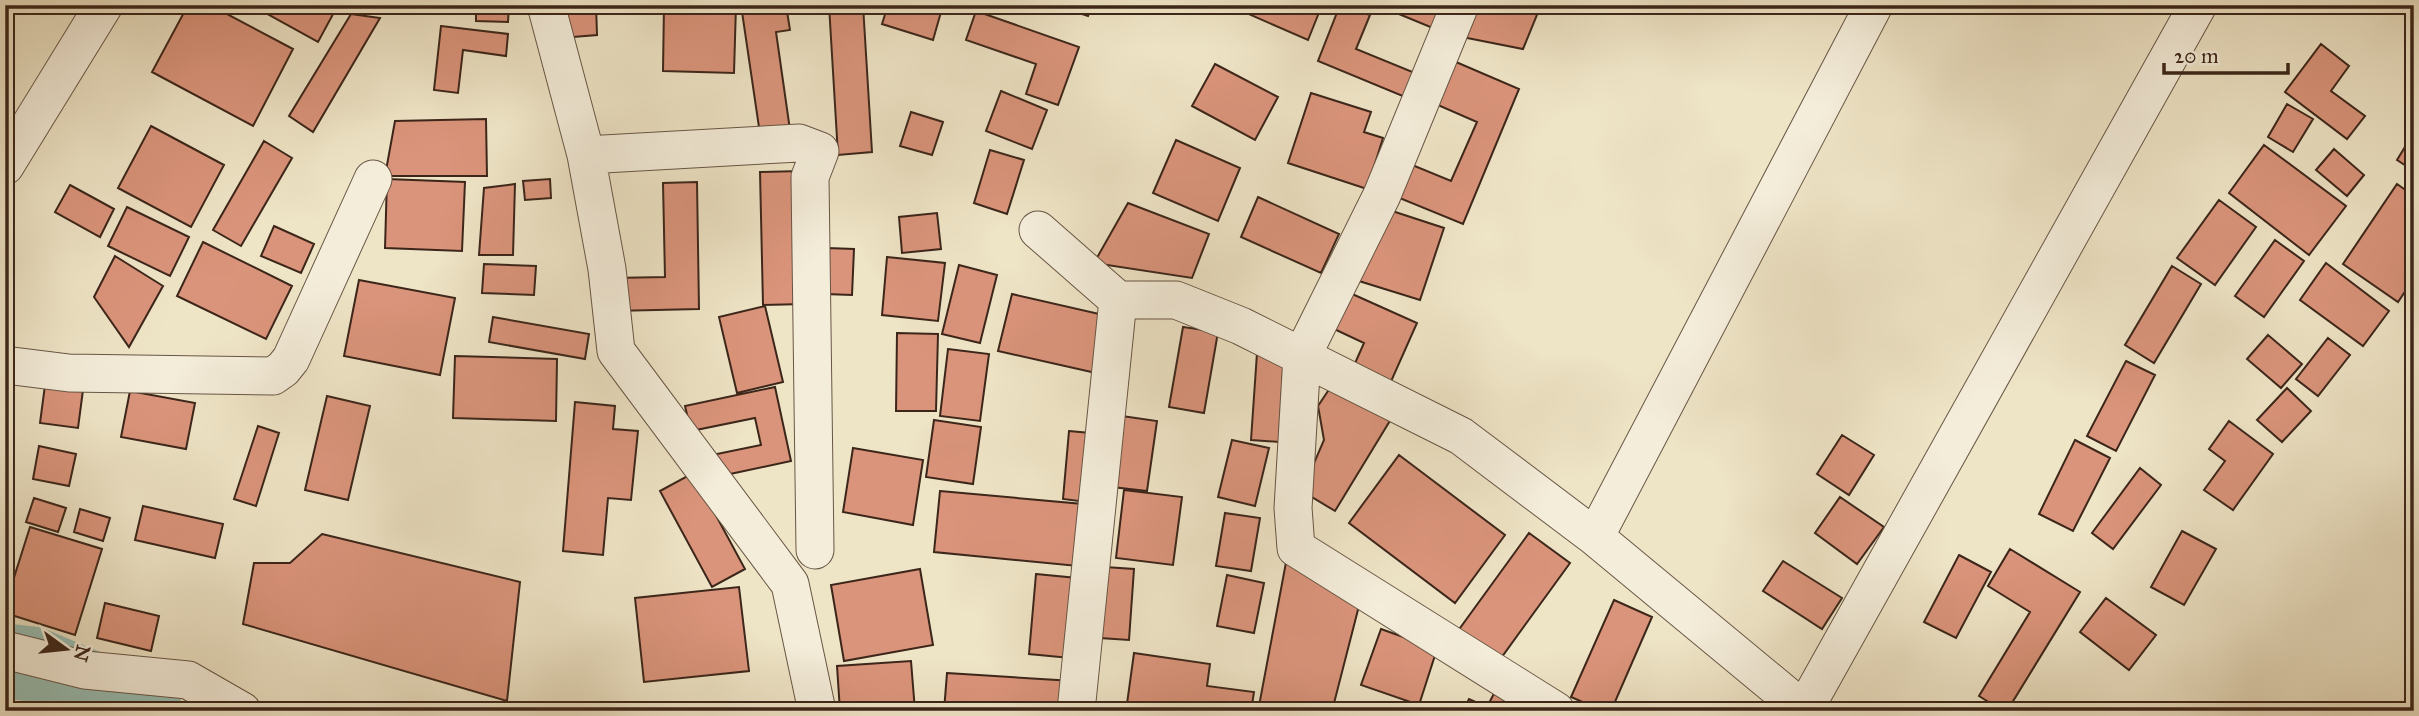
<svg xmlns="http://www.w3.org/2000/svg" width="2419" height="716" font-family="'IM FELL Great Primer',serif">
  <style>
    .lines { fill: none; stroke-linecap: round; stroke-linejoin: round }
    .river { stroke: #99bfb5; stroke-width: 75 }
    .building { fill: #da947b; stroke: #3c261a; stroke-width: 2 }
    .street-casing { stroke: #685645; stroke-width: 39 }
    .street { stroke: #f4edda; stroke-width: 37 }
  </style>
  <rect width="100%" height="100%" fill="#eee4c6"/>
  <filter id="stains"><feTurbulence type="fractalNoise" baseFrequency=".00286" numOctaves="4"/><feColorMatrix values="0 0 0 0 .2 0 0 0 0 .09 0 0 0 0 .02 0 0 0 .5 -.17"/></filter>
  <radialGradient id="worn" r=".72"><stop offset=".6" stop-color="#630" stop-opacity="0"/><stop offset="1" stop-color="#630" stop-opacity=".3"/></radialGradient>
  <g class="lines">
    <path class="river" d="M5 661 32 664 145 711"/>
  </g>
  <path class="building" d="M188 5H210L293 49 253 126 152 72Z
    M251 5H338L318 42Z
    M476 5H509L508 22 476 21Z
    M559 5H596L597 35 561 38Z
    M664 5H736L734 73 663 71Z
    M741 5H786L790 30 776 32 791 137 761 141Z
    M829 5H863L872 152 838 155Z
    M888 5H943L933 40 882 24Z
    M1055 5H1092L1088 16Z
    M1246 5H1322L1308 40 1244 12Z
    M1340 5 1370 15 1356 49 1415 73 1405 97 1318 61Z
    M1377 5H1450L1440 31Z
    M1467 5H1541L1523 49 1457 36Z
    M976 11 1079 47 1058 105 1026 94 1036 64 966 40Z
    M351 14 380 18 313 132 289 116Z
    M441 26 508 34 506 56 463 50 458 93 434 90Z
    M2321 44 2349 66 2331 91 2365 116 2347 139 2285 92Z
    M1449 59 1519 89 1463 224 1397 197 1410 164 1451 181 1477 122 1431 102Z
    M1215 64 1278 97 1255 140 1192 106Z
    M1001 91 1047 110 1032 149 986 131Z
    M1311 93 1371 112 1364 132 1383 138 1367 189 1288 163Z
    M2287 104 2313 119 2293 152 2268 137Z
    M911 112 943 122 932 155 900 146Z
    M486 119 487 176H385L395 121Z
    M151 126 224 165 191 227 118 188Z
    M2414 132V171L2397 160Z
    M1176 140 1240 168 1218 221 1153 193Z
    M264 141 292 158 241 246 213 230Z
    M2264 145 2346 206 2309 255 2229 193Z
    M2334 149 2364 175 2347 196 2316 170Z
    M990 150 1024 160 1007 214 974 203Z
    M801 171 804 304 763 305 760 172Z
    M387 179 465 182 462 251 385 248Z
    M550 179 551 198 525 200 523 181Z
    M697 182 699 309 613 311V278L665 277 663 183Z
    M515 184 513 255H479L484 188Z
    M2397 184 2414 196V278L2398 302 2343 264Z
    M70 185 114 209 100 237 55 212Z
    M1258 197 1339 234 1321 273 1241 237Z
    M2219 200 2256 227 2215 285 2177 258Z
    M1128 203 1209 234 1192 278 1094 263Z
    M127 207 189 237 170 276 108 246Z
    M1383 208 1444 228 1420 300 1359 281Z
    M937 213 941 249 902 253 899 217Z
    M274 226 314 244 301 273 261 256Z
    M2275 240 2304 261 2264 317 2235 296Z
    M203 242 292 286 266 339 177 296Z
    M827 248 854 249 852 295 825 294Z
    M115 256 163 286 129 347 94 297Z
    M887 257 945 263 938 321 882 315Z
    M2326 263 2389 311 2363 346 2300 300Z
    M484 264 536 266 534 295 482 293Z
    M959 265 997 275 980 343 942 334Z
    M2172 266 2201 284 2154 363 2125 345Z
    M359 280 455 298 440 375 344 356Z
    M1350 293 1417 323 1389 386 1352 370 1364 343 1334 329Z
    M1012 294 1108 316 1096 373 998 351Z
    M765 306 783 382 737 393 719 317Z
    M493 317 589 334 585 359 489 342Z
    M1183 327 1218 332 1204 413 1169 407Z
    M897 333 938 334 936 411H896Z
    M2268 335 2302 364 2281 388 2247 359Z
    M2328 338 2350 355 2318 396 2296 379Z
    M948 349 989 354 980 421 940 416Z
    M1257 353 1284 354 1279 442 1251 440Z
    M455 356 557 359 556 421 453 418Z
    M2126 361 2155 375 2116 451 2087 436Z
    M45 385 83 390 78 428 40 423Z
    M1332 385 1391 419 1335 511 1302 491 1324 440 1318 406Z
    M775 387 791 461 716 477 712 455 761 445 755 418 691 431 685 406Z
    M2287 388 2311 411 2282 442 2257 420Z
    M130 391 195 403 186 449 121 437Z
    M327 396 370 406 348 500 305 490Z
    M575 402 615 406 613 429 638 431 631 500 608 498 603 555 563 551Z
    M1122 416 1157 421 1147 491 1112 487Z
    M934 420 981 427 973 484 926 477Z
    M2229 421 2273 454 2233 510 2204 490 2225 461 2209 449Z
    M258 426 279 433 256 506 234 499Z
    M1069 431 1101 434 1094 503 1063 499Z
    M1842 435 1874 455 1849 495 1817 474Z
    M1232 440 1269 448 1255 506 1218 497Z
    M2075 440 2110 458 2073 531 2039 514Z
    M39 446 76 454 69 486 33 479Z
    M853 448 923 460 913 525 843 512Z
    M1399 455 1505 535 1455 603 1349 523Z
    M2140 468 2161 485 2113 549 2092 533Z
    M693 473 745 569 712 587 660 491Z
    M1124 490 1182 497 1173 565 1116 558Z
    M940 491 1094 505 1088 567 934 552Z
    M1840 497 1884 527 1857 564 1815 533Z
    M34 498 66 508 58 532 26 522Z
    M143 506 223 524 215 558 135 540Z
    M80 509 110 518 103 541 74 532Z
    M1225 513 1260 518 1251 571 1216 566Z
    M30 527 102 549 75 635 5 613V606Z
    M2182 531 2216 549 2184 605 2151 587Z
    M1529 533 1570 563 1496 665 1455 635Z
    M322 534 520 582 507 701 243 624 254 563H290Z
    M2010 549 2080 592 2007 711H2003L1979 696 2030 612 1988 586Z
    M1959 555 1991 572 1956 638 1924 622Z
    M1287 557 1361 598 1332 711H1281L1259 706Z
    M1783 561 1842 598 1822 629 1763 591Z
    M1105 567 1134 569 1129 640 1100 638Z
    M920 569 933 645 844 661 831 585Z
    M1036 574 1077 578 1070 658 1029 654Z
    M1227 575 1264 583 1254 633 1217 626Z
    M739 587 749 671 644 682 635 598Z
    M2106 598 2156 635 2129 670 2080 632Z
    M1614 600 1652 617 1611 711H1603L1571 697Z
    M105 603 159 616 151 651 97 638Z
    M1381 629 1437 649 1419 705 1361 685Z
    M1134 653 1210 664 1207 686 1254 692 1251 711H1126Z
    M911 661 915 711H840L837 666Z
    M947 673 1073 681 1071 711H944Z
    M1501 680 1542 711H1463L1469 699 1487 707Z"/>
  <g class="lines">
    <g class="street-casing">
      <path id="street" d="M546 5 586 155 607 269 616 351 790 584 817 711
        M1460 5 1382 195 1302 356 1293 508 1296 548 1556 711
        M586 155 799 143 820 151 810 177 815 550
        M5 166 104 5
        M1038 230 1118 300H1176L1241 326 1461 436 1595 537 1805 711
        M5 365 69 373 273 376 283 369 291 359 373 179
        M1595 537 1874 5
        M5 650 85 670 188 680 242 711
        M1804 710 2198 5
        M1076 711 1118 300"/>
    </g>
    <use href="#street" class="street"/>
  </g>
  <rect width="2419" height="716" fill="none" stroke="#eee4c6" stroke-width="28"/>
  <rect x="7" y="7" width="2405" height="702" fill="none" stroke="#3c261a" stroke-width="3.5"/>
  <rect x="14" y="14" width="2391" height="688" fill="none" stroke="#3c261a" stroke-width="2"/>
  <g transform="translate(66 649) rotate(105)" stroke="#f4edda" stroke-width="5" paint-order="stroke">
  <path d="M0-5L12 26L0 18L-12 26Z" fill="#3c261a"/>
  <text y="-10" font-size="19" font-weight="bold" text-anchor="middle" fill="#3c261a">N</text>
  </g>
  <path d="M2164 63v10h124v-10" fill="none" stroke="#3c261a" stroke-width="3.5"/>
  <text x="2174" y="63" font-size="21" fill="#3c261a" stroke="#f4edda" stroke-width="5" paint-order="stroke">20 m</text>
  <rect width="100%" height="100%" filter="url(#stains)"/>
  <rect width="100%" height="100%" fill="url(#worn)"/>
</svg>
